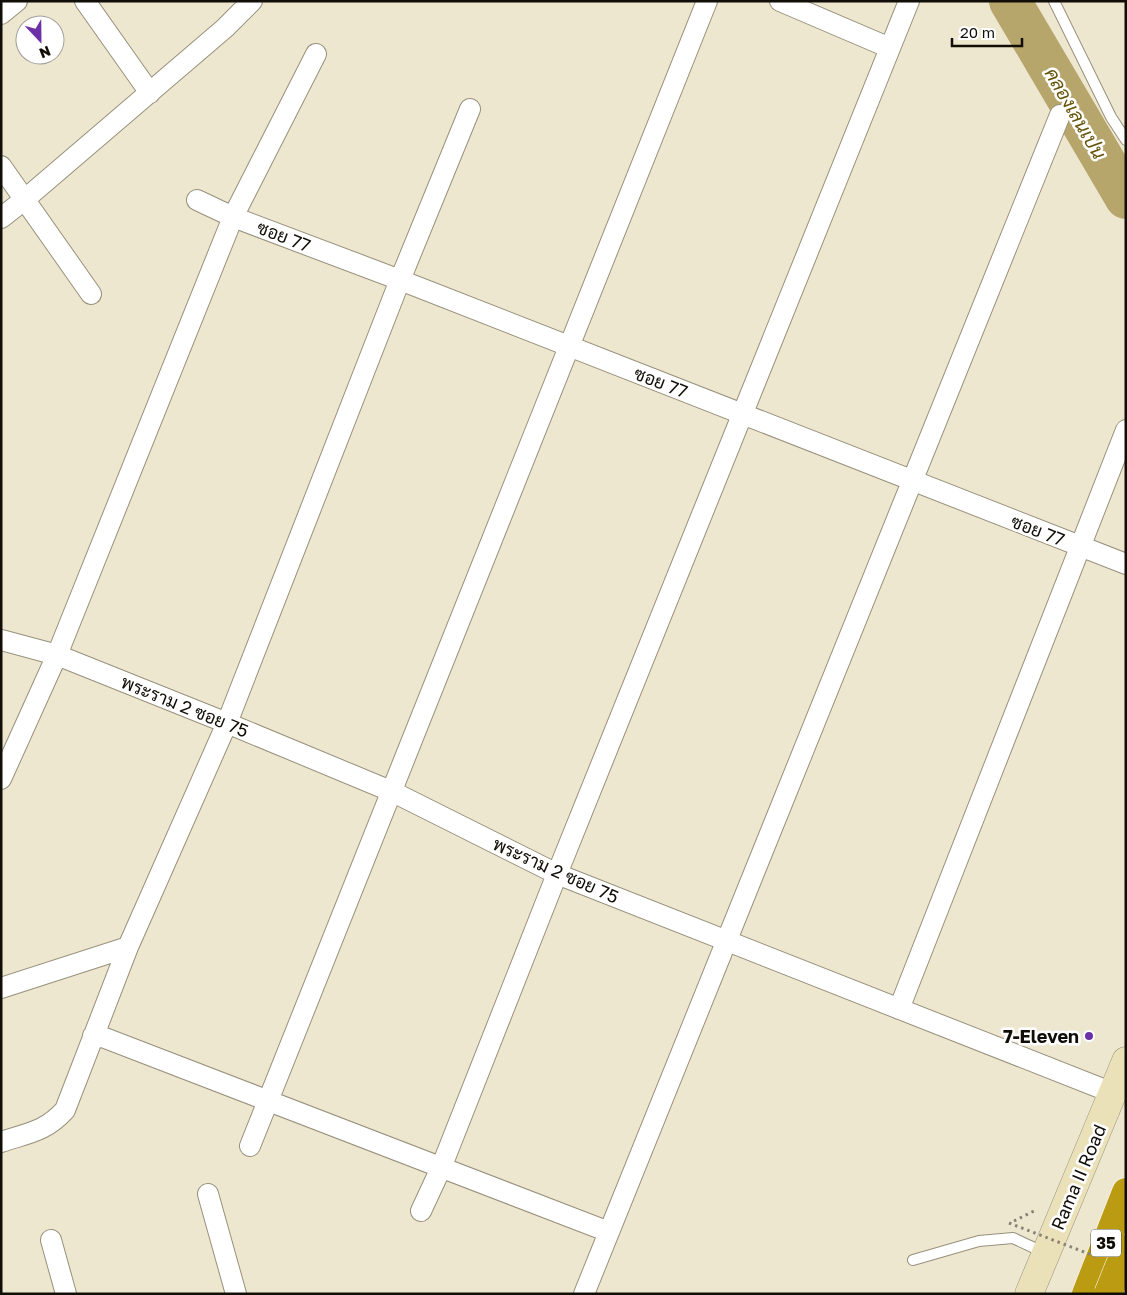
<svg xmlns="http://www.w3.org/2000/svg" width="1127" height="1295" font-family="'Golos Text',Sarabun,sans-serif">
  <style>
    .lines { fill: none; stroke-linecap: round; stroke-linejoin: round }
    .river { stroke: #b7a66b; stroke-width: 42 }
    .lane-casing { stroke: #97907b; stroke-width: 12 }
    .street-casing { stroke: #97907b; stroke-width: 22 }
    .secondary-casing { stroke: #97907b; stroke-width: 29 }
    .highway-casing { stroke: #fff; stroke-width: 29 }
    .path { stroke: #878273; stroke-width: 3; stroke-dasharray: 2.5 4; stroke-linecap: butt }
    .lane { stroke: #fff; stroke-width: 10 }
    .street { stroke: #fff; stroke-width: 20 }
    .secondary { stroke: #ebe1b8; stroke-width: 28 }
    .highway { stroke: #bb9b11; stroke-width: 28 }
    .highway-bridge-casing { stroke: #fff; stroke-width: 29; stroke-linecap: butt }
    .path-bridge { stroke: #878273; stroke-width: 3; stroke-dasharray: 2.5 4; stroke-linecap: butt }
    .highway-bridge { stroke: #bb9b11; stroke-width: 28 }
    .poi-dot { fill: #6d31a7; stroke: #fff; stroke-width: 2 }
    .labels { text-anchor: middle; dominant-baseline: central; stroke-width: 5; stroke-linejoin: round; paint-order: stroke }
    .shield { fill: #fff; stroke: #585651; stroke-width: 1 }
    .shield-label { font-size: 16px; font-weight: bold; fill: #110e07 }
    .street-label { font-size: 18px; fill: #110e07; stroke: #fff }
    .poi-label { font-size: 18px; font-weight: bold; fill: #110e07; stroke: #fff; text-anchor: end }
    .water-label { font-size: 19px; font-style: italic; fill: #655308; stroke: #fff }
  </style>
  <rect width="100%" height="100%" fill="#eee7d0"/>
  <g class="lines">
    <path class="river" d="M1010 1 1126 198"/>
    <g class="lane-casing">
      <path id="lane" d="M1054 1 1111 117 1126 140
        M913 1260 979 1241 1013 1238 1045 1253"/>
    </g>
    <g class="street-casing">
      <path id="street" d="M85 1 150 93
        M780 1 890 48
        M1 14 17 1
        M1 166 91 294
        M197 200 233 217 400 280 1126 564
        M1 218 24 200 225 28 252 1
        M1 640 57 655 227 723 393 792 557 874 1113 1093
        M1 779 57 655 233 217 316 54
        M1 988 128 947
        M899 1009 1126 430
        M93 1036 105 1038 609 1232
        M1 1142C28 1133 45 1132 65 1110L128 947 227 723 400 280 470 109
        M250 1146 707 1
        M208 1194 236 1294
        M421 1211 441 1168 557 874 909 1
        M51 1240 66 1294
        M584 1294 1060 115"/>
    </g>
    <g class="secondary-casing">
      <path id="secondary" d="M1029 1294 1126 1061"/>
    </g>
    <g class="highway-casing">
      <path id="highway" d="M1086 1294 1126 1192"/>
    </g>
    <path class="path" d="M1014 1221 1036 1210"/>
    <use href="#lane" class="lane"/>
    <use href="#street" class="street"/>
    <use href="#secondary" class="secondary"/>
    <use href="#highway" class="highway"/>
    <g class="highway-bridge-casing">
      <path id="highway-bridge" d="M1108 1294 1126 1249"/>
    </g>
    <path class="path-bridge" d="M1009 1223 1097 1257"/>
    <use href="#highway-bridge" class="highway-bridge"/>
  </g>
  <circle class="poi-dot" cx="1089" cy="1036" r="5"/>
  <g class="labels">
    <rect class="shield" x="1091" y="1229.5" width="30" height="27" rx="4"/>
    <g class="shield-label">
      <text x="1106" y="1243">35</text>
    </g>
    <g class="street-label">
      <text transform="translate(284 236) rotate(21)">ซอย 77</text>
      <text transform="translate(661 382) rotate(21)">ซอย 77</text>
      <text transform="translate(1038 530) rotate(21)">ซอย 77</text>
      <text transform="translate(185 706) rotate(22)">พระราม 2 ซอย 75</text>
      <text transform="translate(556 870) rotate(24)">พระราม 2 ซอย 75</text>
      <text transform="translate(1078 1177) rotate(-67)">Rama II Road</text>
    </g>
    <g class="poi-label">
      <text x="1079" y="1036">7-Eleven</text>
    </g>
    <g class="water-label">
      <text transform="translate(1076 113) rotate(60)">คลองเลนเปน</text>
    </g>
  </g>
  <rect width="1127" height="1295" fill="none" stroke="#110e07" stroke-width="5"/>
  <g transform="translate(40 40) rotate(158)"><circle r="24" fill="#ffffff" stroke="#a09f9c"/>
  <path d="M0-4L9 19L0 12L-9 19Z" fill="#6d31a7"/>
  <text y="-8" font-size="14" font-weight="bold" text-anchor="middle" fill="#110e07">N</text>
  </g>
  <path d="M952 38v8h70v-8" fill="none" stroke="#110e07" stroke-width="2.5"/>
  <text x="960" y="38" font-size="15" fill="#110e07" stroke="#ffffff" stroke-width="4" paint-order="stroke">20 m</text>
</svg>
